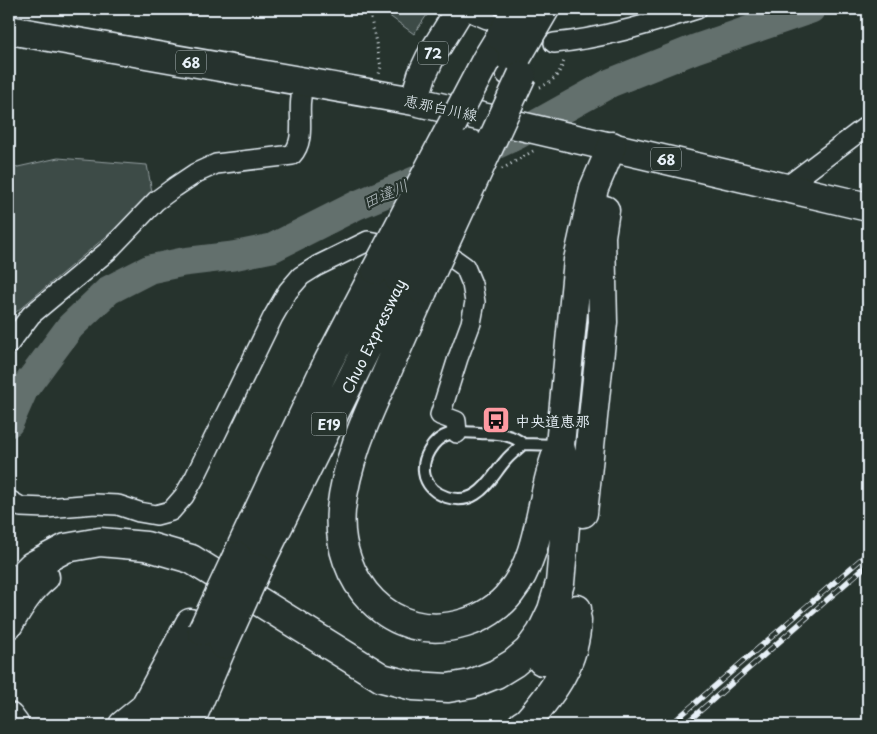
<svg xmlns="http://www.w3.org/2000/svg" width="877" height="734" font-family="'Playpen Sans','Klee One',sans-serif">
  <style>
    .green { fill: #3e4b47; stroke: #939ea0 }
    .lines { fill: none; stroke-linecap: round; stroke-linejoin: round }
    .river { stroke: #636f6d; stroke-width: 29 }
    .lane-casing { stroke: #e8f1f8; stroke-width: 14 }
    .street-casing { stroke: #e8f1f8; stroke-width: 22 }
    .primary-casing { stroke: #e8f1f8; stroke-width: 31 }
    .highway-casing { stroke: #e8f1f8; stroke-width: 31 }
    .path { stroke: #e8f1f8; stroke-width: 3; stroke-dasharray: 1 4; stroke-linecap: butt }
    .lane { stroke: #26332d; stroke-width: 10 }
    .street { stroke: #26332d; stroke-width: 19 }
    .primary { stroke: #26332d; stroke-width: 28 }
    .highway { stroke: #26332d; stroke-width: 28 }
    .rail-casing { stroke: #e8f1f8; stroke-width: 5.5 }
    .rail { stroke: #26332d; stroke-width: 4; stroke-dasharray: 11; stroke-linecap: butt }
    .highway-bridge-casing { stroke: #e8f1f8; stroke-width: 31; stroke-linecap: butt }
    .highway-bridge { stroke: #26332d; stroke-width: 28 }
    .labels { text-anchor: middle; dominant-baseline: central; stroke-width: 4.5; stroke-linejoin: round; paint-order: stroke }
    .shield { fill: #26332d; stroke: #aeb8bb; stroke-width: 1 }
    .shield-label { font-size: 14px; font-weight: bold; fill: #e8f1f8 }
    .street-label { font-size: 15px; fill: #e8f1f8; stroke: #26332d }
    .poi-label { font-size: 15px; font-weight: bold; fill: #e8f1f8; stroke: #26332d; text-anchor: start }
    .water-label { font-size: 16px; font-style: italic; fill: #b3bdc0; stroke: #26332d }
  </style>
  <rect width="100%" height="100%" fill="#26332d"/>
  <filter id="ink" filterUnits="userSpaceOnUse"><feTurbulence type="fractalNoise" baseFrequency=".02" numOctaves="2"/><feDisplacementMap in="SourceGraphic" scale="10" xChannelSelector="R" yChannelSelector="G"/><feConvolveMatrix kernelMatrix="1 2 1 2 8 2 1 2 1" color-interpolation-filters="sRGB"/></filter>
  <g filter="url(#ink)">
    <path class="green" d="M380 9H431L414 34Z
      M58 158 147 165 153 197 9 318V169Z"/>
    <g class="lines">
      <path class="river" d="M9 423 24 389 70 327 109 290 150 269 183 262 233 256 272 248 357 205 446 168 517 135 610 83 695 49 811 9"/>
      <g class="lane-casing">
        <path id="lane" d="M523 444C511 433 496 434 480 433 470 432 459 431 449 434 433 439 420 459 425 477 432 497 459 505 476 494 489 486 496 471 506 460 511 454 518 449 523 444L559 445"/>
      </g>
      <g class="street-casing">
        <path id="street" d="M464 9 487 19
          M554 43C601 39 652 23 697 9
          M786 187 868 125
          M429 252 451 257 465 267 472 284 475 302 471 323 458 358 440 415 456 421 457 433
          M9 344 31 315 108 251 156 201 175 187 196 173 216 164 292 155C306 140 298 116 301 98 301 92 303 87 304 82
          M9 500 21 507 46 508 95 504 118 505 139 512 156 515 171 511 184 496 195 477 273 317 288 291 301 276 317 266 368 241 400 247"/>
      </g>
      <g class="primary-casing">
        <path id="primary" d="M9 30 414 101 868 207
          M414 101 422 75 430 58 460 9"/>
      </g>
      <g class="highway-casing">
        <path id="highway" d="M486 60 517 9
          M509 71 545 9
          M423 291C409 321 396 351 383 381 364 422 346 464 341 510 335 580 390 646 465 623 482 618 500 607 511 592 541 555 540 496 557 453
          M583 513 603 322 601 236 605 210
          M237 556 327 364 376 270
          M258 567 400 281
          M9 589 32 566 66 548 100 542 146 546 191 559 382 678 413 686 448 688 471 684 496 674 514 663 528 651 541 633 552 610 560 583 566 515 567 479 560 445 578 260 594 188 612 146
          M9 624C19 606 29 590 45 577
          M542 661 556 643 577 609
          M9 717 15 725
          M123 725 144 708 190 623
          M164 725 200 636
          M189 725 223 645
          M522 725 527 722C554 691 575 663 577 620"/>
      </g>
      <path class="path" d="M369 9 381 67 379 74
        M540 87C555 81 560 73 565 58
        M502 169 533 151"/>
      <use href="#lane" class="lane"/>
      <use href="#street" class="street"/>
      <use href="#primary" class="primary"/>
      <use href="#highway" class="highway"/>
      <g class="rail-casing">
        <path id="rail" d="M670 725 868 553
          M684 725 868 564"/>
      </g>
      <use href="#rail" class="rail"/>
      <g class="highway-bridge-casing">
        <path id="highway-bridge" d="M376 270 486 60
          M400 281 471 145
          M423 291 522 75
          M202 631 237 556
          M223 645 258 567"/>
      </g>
      <use href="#highway-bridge" class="highway-bridge"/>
    </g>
  </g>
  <defs>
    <g id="bus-square" transform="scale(1.4375)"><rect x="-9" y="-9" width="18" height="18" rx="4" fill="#ff9aa2" stroke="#26332d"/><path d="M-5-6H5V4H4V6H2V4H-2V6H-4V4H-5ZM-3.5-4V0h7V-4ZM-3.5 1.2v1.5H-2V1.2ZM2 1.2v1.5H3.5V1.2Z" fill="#111"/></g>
  </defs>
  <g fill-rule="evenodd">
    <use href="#bus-square" x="496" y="420"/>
  </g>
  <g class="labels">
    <g class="shield">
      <rect x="418" y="41.5" width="30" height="23" rx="4"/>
      <rect x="176" y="50.5" width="30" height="23" rx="4"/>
      <rect x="651" y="147.5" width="30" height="23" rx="4"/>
      <rect x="311.5" y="412.5" width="35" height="23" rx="4"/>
    </g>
    <g class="shield-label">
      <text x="433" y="53">72</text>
      <text x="191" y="62">68</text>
      <text x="666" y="159">68</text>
      <text x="329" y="424">E19</text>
    </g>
    <g class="street-label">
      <text transform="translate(441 107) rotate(12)">恵那白川線</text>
      <text transform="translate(373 336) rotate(-64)">Chuo Expressway</text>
    </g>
    <g class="poi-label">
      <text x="515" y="420">中央道恵那</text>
    </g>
    <g class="water-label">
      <text transform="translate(385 193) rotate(-24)">田違川</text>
    </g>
  </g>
  <rect width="877" height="734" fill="none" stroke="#26332d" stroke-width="30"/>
  <rect x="15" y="15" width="847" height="704" fill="none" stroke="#e8f1f8" stroke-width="2" filter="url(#ink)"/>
</svg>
